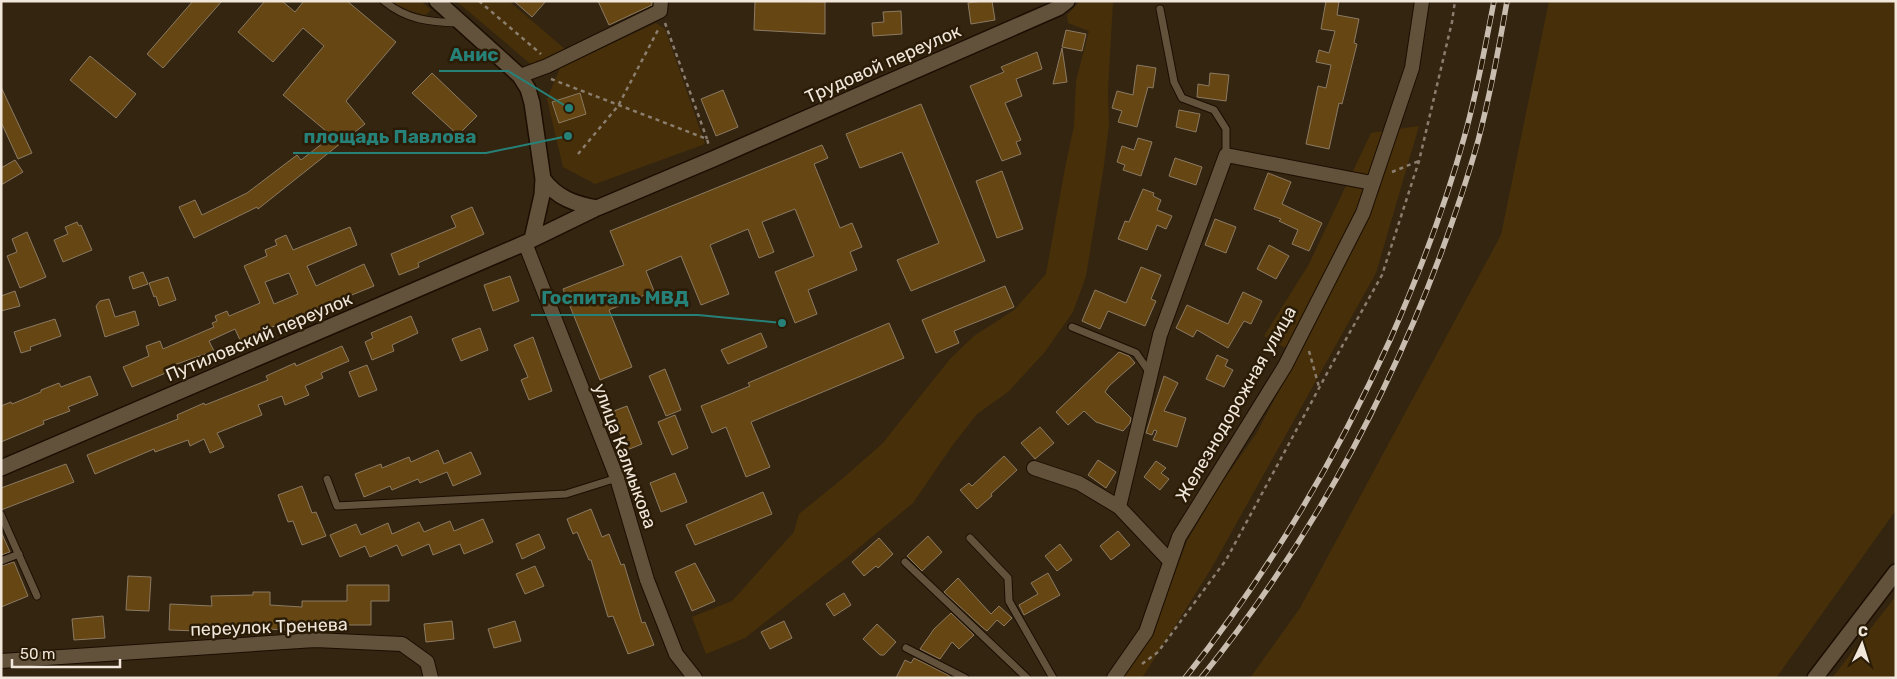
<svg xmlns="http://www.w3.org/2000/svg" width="1897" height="679" font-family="Rubik,sans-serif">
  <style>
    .green { fill: #473009 }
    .building { fill: #664612; stroke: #8b7a63; fill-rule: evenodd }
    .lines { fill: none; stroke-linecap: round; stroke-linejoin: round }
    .service-casing { stroke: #1b0e00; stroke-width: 9 }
    .minor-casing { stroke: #1b0e00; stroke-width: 16 }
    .tertiary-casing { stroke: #1b0e00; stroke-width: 18 }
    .path { stroke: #8b7e6e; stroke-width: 2.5; stroke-dasharray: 4 4; stroke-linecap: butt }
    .service { stroke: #62523c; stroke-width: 7 }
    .minor { stroke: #62523c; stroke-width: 14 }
    .tertiary { stroke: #62523c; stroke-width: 15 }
    .rail-casing { stroke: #c9bdb0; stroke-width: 5.5 }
    .rail { stroke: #2a1c07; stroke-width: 4; stroke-dasharray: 11; stroke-linecap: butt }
    .labels { text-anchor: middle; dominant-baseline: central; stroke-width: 5; stroke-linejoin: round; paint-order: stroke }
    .street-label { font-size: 18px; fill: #f1e7db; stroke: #2a1c07 }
    .leader { fill: none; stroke: #268179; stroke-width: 2 }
    .callout-dot { fill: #268179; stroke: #2a1c07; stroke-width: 2 }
    .callout-label { font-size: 19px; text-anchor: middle; font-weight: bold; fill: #268179; stroke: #2a1c07; stroke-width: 5; stroke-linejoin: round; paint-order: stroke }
  </style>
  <rect width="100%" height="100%" fill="#342511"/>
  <path class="green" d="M389 1H421L431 10 425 15 410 11Z
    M456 1H509L566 50 533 66Z
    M1080 1H1113L1108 90 1109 125 1104 165 1086 276 1073 312 1044 353 1008 392 977 414 952 446 913 503 850 555 745 638 706 654 692 617 732 601 794 532 799 514 842 479 882 444 950 359 974 336 1014 310 1046 274 1065 168 1074 126 1076 81 1089 31 1068 23 1067 15Z
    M1549 1H1896V510L1776 678H1250L1300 608 1501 235Z
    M656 23 665 29 705 144 595 184 563 167 547 99 560 68Z
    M1419 126 1376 273 1211 569 1142 678H1123L1151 634 1187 541 1218 488 1256 434 1298 355 1264 336 1309 264 1371 133Z
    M1896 596V678H1832L1889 605Z"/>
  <path class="building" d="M193 1H222L163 68 147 54Z
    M265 1H282L295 12 304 1H347L396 42 346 101 365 124 258 209 257 207 194 238 179 207 195 200 202 215 247 193 297 155 301 160 332 136 283 95 324 46 303 28 273 62 238 32Z
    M514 1H546L532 17Z
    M598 1H652V5L609 25Z
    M755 1 825 2V34L754 30Z
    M983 1H992L995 20 971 24 968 3Z
    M1326 1H1339L1337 15 1359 19 1354 43 1357 44 1342 104 1339 103 1329 149 1306 144 1318 86 1326 88 1331 65 1316 62 1319 50 1329 53 1335 31 1321 29Z
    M901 11 902 34 873 36 872 23 884 22 883 12Z
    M1066 30 1086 34 1082 51 1062 47Z
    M1062 48 1067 82 1053 84Z
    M1037 52 1042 69 1016 79 1022 96 1005 103 1021 140 1016 142 1021 154 1002 161 970 86 1004 72 1001 67Z
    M90 56 136 94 116 118 70 80Z
    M1137 65 1156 68 1153 88 1148 87 1137 127 1118 122 1122 111 1112 108 1117 91 1133 95Z
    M432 73 477 116 458 135 412 93Z
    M1210 73 1229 75 1226 101 1197 97 1198 84 1209 86Z
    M1 87 32 153 18 159 1 122Z
    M723 90 738 127 716 136 701 99Z
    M580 93 586 114 559 123 552 102Z
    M921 104 985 261 911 291 897 260 939 243 902 152 860 168 846 134Z
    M1179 110 1200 114 1196 132 1176 127Z
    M1138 138 1152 142 1141 176 1123 170 1125 165 1117 162 1122 146 1134 150Z
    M822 145 828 158 814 164 840 228 852 223 862 247 850 252 857 270 808 290 817 314 795 323 775 272 814 256 795 209 762 222 774 252 759 258 748 229 710 245 729 294 701 305 681 256 646 271 654 291 609 310 632 367 600 380 563 289 624 265 610 231Z
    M1175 158 1202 167 1196 185 1169 176Z
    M15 160 23 172 1 185V168Z
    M1002 171 1023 229 997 238 976 181Z
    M1268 173 1291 182 1282 204 1322 223 1309 251 1292 244 1298 230 1279 221 1281 219 1254 209Z
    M1143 189 1154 193 1153 196 1161 200 1157 210 1172 216 1166 229 1157 225 1147 250 1118 239 1125 221 1129 222Z
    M472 207 484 234 418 263 419 267 399 275 391 254 456 227 451 216Z
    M1215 219 1236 227 1226 253 1205 245Z
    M77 222 79 226 81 225 92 250 63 262 54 240 68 234 65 227Z
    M350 227 357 245 307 266 316 286 364 264 374 286 240 340 235 329 209 341 214 351 171 366 173 370 132 387 123 367 149 356 146 346 160 341 163 349 214 327 212 323 217 321 215 316 227 311 229 316 260 303 244 266 267 256 265 250 277 245 275 240 286 235 293 250ZM289 273 298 294 274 304 265 282Z
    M27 232 46 277 20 288 7 256 17 252 12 239Z
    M1269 245 1289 256 1276 279 1257 269Z
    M1141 267 1161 275 1151 299 1156 301 1145 326 1108 311 1100 329 1082 321 1095 290 1126 303Z
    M143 272 148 284 133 289 129 277Z
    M510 276 519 301 493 311 484 285Z
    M168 277 176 300 159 306 156 296 154 297 149 283Z
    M1005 286 1014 307 954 331 959 343 936 353 922 320Z
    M15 291 20 306 1 311V296Z
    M1243 292 1262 301 1251 324 1244 321 1228 348 1197 330 1193 337 1176 328 1187 305 1228 324Z
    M109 299 115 317 135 311 139 325 105 337 96 306 100 301Z
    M411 316 418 333 392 345 394 351 372 360 365 342 373 338 371 333Z
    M55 319 61 336 30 347 31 350 21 353 14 332Z
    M889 323 904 358 751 422 770 467 746 477 726 427 712 433 701 406 750 386 748 383Z
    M480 328 488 350 461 361 452 339Z
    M761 333 767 347 728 364 721 350Z
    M533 337 552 391 529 400 521 380 528 377 514 345Z
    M342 346 349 361 321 373 323 378 305 386 309 395 285 405 282 396 258 405 262 415 217 433 224 447 210 453 204 439 190 446 188 440 155 452 154 449 95 474 87 455 178 419 177 415 204 403 205 405 268 380 266 376 295 363 296 366Z
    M1119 352 1129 356 1135 363 1109 386 1105 392 1131 418 1130 423 1123 431 1096 422 1084 411 1068 425 1056 412Z
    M1217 355 1228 360 1225 366 1233 370 1224 387 1206 379Z
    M367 365 377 390 359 397 349 372Z
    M665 369 681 410 666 416 649 376Z
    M90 376 98 395 68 407 70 411 43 421 44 424 1 442V406L11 402 12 404 41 392V390L59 383 61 387Z
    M1164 376 1178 383 1164 411 1186 418 1177 447 1153 440 1157 431 1154 430 1152 435 1146 433Z
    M627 406 642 444 627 450 611 412Z
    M675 415 688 448 672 455 658 422Z
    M1040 427 1054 443 1035 459 1021 443Z
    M438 450 444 464 471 452 481 474 453 486 447 472 420 483 418 479 392 490 390 486 364 497 355 474 381 464 382 468 409 457 411 462Z
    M1004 456 1017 470 991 494 992 496 977 509 960 490 969 483 972 486Z
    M1098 460 1116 472 1106 488 1088 475Z
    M1156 461 1166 468 1161 473 1169 479 1160 490 1144 477Z
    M66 464 74 482 1 510V488Z
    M675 473 687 502 661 512 650 483Z
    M302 486 312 513 316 512 326 536 302 545 293 521 288 522 278 495Z
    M763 492 772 514 695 545 686 525Z
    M591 509 602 537 609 534 621 565 624 564 642 623 645 622 654 645 628 654 613 616 608 617 591 560H589L577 532 573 534 567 519Z
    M483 519 493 542 464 554 460 544 433 555 429 544 402 556 397 545 370 557 365 546 340 557 330 535 356 524 361 535 388 523 392 534 419 522 424 532 450 521 454 531Z
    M1118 531 1130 545 1111 560 1100 546Z
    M1 532 10 552 1 555Z
    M539 534 545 548 522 559 516 544Z
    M928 536 942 552 922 571 907 556Z
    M879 538 893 554 878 568 876 566 864 576 852 562Z
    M1060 544 1072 560 1057 571 1045 556Z
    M14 562 28 596 1 607V566Z
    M695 563 715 601 692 611 675 572Z
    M535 566 544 586 525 594 516 574Z
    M1048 573 1060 595 1024 615 1019 605 1038 594 1031 583Z
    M128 576 151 577 149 611 126 610Z
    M958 578 991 614 999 606 1012 618 1004 626 997 620 987 631 982 627 944 592Z
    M347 585H389V601H371V625H285V630L252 628 198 629V631L169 630 170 604 212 606 211 596 253 595V592H270V605L302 607V601H347Z
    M844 593 851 605 834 616 826 604Z
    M951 613 974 635 959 649 952 642 940 659 920 649 934 629Z
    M103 616 105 638 74 640 72 619Z
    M452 621 454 639 426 642 424 624Z
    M515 621 521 641 494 648 488 629Z
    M784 621 792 638 770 649 761 632Z
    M877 624 896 642 884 655H880L863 639Z
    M914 658 948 675 952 678H896L905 660 911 663Z"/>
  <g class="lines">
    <g class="service-casing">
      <path id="service" d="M384 1C407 20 430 22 458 23
        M1160 9 1174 82 1182 98 1214 110 1226 129V155
        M1072 327 1136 353 1150 373
        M327 479 337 506 566 494 617 478
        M1 515 37 596
        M970 538 1008 578 1009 601 1053 678
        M1 561 19 554
        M905 562 1027 678
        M906 648 965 678"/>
    </g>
    <g class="minor-casing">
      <path id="minor" d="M520 76 547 66 660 11 661 1
        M525 243 617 478 647 580 676 654 695 678
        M1034 468 1079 483 1119 507 1170 561
        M1119 507 1160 335 1226 155 1372 183
        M1 661 315 640 402 644 427 662 431 678
        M1114 678 1146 632 1179 537 1285 366 1363 213 1412 68 1422 1"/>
    </g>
    <g class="tertiary-casing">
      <path id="tertiary" d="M437 1 520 76 528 89 532 103 543 179 542 195 532 239
        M543 179C557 198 575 204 597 208
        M1 468 525 243 597 208 713 159 1058 8 1067 1
        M1815 678 1896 572"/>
    </g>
    <path class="path" d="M479 1 541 54
      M665 23 707 139
      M551 79 707 139 709 146
      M578 154 618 106 659 28
      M1392 172 1419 161
      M1309 351 1319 387
      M1142 664 1158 652 1226 560 1331 366 1382 275 1419 161 1452 22 1455 1"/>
    <use href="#service" class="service"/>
    <use href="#minor" class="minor"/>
    <use href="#tertiary" class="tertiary"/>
    <g class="rail-casing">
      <path id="rail" d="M1185 678C1268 574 1335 461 1390 340 1419 274 1445 207 1464 138 1477 93 1485 47 1494 1
        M1201 678C1303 552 1383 408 1440 256 1454 218 1467 180 1478 141 1490 95 1499 48 1507 1"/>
    </g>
    <use href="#rail" class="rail"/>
  </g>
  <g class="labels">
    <g class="street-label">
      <text transform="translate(883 64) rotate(-24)">Трудовой переулок</text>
      <text transform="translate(259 337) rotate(-23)">Путиловский переулок</text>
      <text transform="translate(1236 404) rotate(-60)">Железнодорожная улица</text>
      <text transform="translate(625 456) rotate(70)">улица Калмыкова</text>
      <text transform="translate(269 627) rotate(-2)">переулок Тренева</text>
    </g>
  </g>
  <path class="leader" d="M569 108L508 71H439M568 136L486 153H293M782 323L698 315H531"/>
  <g class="callout-dot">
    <circle cx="569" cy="108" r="5"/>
    <circle cx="568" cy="136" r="5"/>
    <circle cx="782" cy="323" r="5"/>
  </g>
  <g class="callout-label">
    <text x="474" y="61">Анис</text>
    <text x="390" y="143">площадь Павлова</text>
    <text x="615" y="304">Госпиталь МВД</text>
  </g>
  <rect width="1897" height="679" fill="none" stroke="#f1e7db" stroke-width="5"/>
  <g transform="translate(1862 644) rotate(4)" stroke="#2a1c07" stroke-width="4" paint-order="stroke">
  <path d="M0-4L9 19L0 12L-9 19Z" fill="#f1e7db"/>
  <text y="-8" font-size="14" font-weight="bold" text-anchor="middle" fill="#f1e7db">С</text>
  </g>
  <path d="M12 659v8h108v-8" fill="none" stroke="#f1e7db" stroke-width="2.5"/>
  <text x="20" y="659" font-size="15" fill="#f1e7db" stroke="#2a1c07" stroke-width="4" paint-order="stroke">50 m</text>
</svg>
